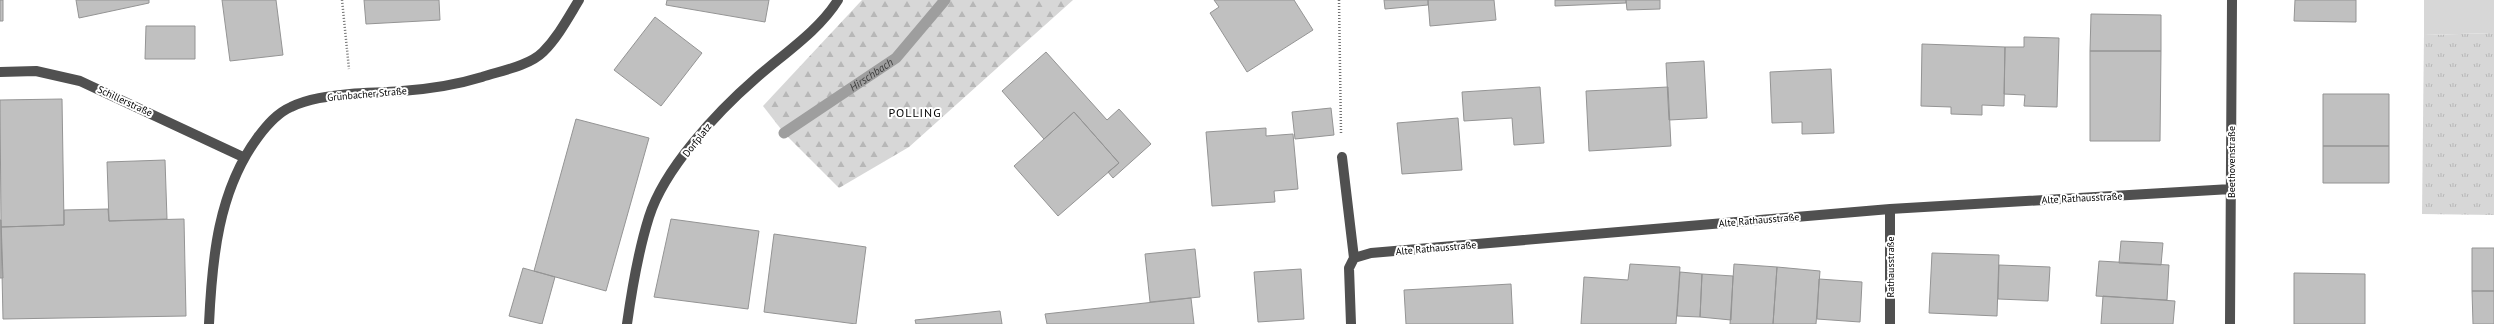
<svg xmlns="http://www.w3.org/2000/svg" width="2494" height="324" font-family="'PT Sans',sans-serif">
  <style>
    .grass { fill: url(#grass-tufts) }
    .forest { fill: url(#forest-firs) }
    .garden { fill: #d7d7d7 }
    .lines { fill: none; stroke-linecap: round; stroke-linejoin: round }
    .stream { stroke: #9e9e9e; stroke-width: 11 }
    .building { fill: #c0c0c0; stroke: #949494 }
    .path { stroke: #727272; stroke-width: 2.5; stroke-dasharray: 1 2; stroke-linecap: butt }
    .minor { stroke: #505050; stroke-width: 10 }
    .labels { text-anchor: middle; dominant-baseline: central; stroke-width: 4; stroke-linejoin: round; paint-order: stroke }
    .street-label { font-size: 10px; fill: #000; stroke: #fff }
    .water-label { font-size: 11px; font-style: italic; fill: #3f3f3f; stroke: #fff }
    .quarter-label { font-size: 12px; letter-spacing: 1px; fill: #000; stroke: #fff }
  </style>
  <defs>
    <pattern id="grass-tufts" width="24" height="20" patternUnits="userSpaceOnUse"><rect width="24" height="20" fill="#d7d7d7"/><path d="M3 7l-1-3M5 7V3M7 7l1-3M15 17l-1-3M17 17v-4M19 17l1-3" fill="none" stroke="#b7b7b7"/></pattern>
    <pattern id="forest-firs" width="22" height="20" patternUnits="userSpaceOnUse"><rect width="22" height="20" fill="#d7d7d7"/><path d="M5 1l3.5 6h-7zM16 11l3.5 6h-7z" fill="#b7b7b7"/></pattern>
  </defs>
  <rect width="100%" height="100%" fill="#fff"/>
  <path class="grass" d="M2494 33V215L2422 214 2424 35Z"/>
  <path class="forest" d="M862 0H1073L909 147 839 188 784 133 763 106Z"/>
  <path class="garden" d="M2424 0H2494V33L2424 35Z"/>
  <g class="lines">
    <path class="stream" id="s1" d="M784 133 896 58 945 0"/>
  </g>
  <path class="building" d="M0 0H3V21H0Z
    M76 0H149V3L79 18Z
    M222 0H276L283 55 230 61Z
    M364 0H439L440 20 366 24Z
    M667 0H769L765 22 666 5Z
    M1214 0H1294L1313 30 1247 72 1210 13 1219 7Z
    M1384 0H1428V5L1385 9Z
    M1428 0H1494L1496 20 1430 26Z
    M1555 0H1626V3L1555 6Z
    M1626 0H1660V9L1627 10Z
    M2295 0H2356V22L2294 21Z
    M2091 14 2161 15V51H2090Z
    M655 17 702 53 661 106 614 70Z
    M146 26H195V59H145Z
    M2024 37 2059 38 2057 107 2024 106 2025 95 2004 94 2005 47H2024Z
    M1922 44 2005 47 2004 106 1982 105V115L1951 114V107L1921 106Z
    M2090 51H2161L2160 141H2090Z
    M1046 52 1107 120 1119 109 1151 144 1113 178 1108 172 1119 163 1074 112 1044 139 1002 91Z
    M1704 61 1707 118 1669 120 1666 63Z
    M1831 69 1834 133 1802 134V122L1772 123 1770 72Z
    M1540 87 1544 143 1514 145 1512 118 1464 121 1462 92Z
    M1668 87 1671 146 1589 151 1586 91Z
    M2323 94H2389V146H2323Z
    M62 99 64 225 1 227 0 100Z
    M1331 108 1334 135 1295 139 1292 112Z
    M1074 112 1119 163 1058 216 1014 166Z
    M1458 118 1462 170 1402 174 1397 123Z
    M576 119 649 138 606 291 534 271Z
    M1266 128V136L1293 134 1298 189 1274 191 1275 202 1212 206 1206 132Z
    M2323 146H2389V183H2323Z
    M165 160 167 219 109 221 107 162Z
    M108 209 109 221 184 219 186 316 3 319 1 227 64 225V210Z
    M671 219 759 231 748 309 654 297Z
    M0 220H1L3 278H0Z
    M774 234 866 247 856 324 764 312Z
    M2121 241 2163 243 2161 265 2119 263Z
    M2472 248H2494V291H2472Z
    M1195 249 1200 297 1150 302 1145 254Z
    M1932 253 1999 255 1997 316 1929 313Z
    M2099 261 2169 265 2167 300 2096 296Z
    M1630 264 1680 267 1676 324H1581L1584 277 1628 280Z
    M1734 264 1777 267 1773 324H1730Z
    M1999 265 2050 267 2048 301 1998 299Z
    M1777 267 1820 271 1816 324H1773Z
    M523 268 555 277 542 324 509 316Z
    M1301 269 1304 319 1258 322 1254 272Z
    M1680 272 1702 274 1700 317 1677 316Z
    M2294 273 2365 274V324H2294Z
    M1702 274 1733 276 1731 320 1700 317Z
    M1819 279 1862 282 1860 322 1817 319Z
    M1511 284 1513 324H1406L1404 290Z
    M2472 291H2494V324H2473Z
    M2103 296 2175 301 2173 324H2101Z
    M1191 298 1194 324H1047L1045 314Z
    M1000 311 1002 324H916L915 320Z"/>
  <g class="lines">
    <path class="path" d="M342 0 349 69
      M1339 0 1341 133"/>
    <path class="minor" d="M0 72 36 71 80 81 243 157
      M1342 157 1354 258
      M1890 209V324
      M209 324C212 259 218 191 258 137 267 125 277 113 291 107 309 98 331 96 350 94 367 92 384 93 402 91 429 89 456 85 482 77 500 71 529 66 543 52 558 37 568 18 579 0
      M627 324C632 288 638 252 649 217 664 169 717 112 755 79 782 55 819 31 838 0
      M1351 324 1349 268 1354 258 1371 253 1890 209 2231 189
      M2230 324 2232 0"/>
  </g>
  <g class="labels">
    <g class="street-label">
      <text transform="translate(367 94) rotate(-5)">Grünbacher Straße</text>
      <text transform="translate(125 101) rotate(25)">Schillerstraße</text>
      <text transform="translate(697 140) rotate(-52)">Dorfplatz</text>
      <text transform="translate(2231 162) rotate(-90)">Beethovenstraße</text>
      <text transform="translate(2082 198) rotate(-3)">Alte Rathausstraße</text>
      <text transform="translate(1759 220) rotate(-5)">Alte Rathausstraße</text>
      <text transform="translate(1436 248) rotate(-5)">Alte Rathausstraße</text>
      <text transform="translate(1890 267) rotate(-90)">Rathausstraße</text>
    </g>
    <g class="water-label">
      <text stroke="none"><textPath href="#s1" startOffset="105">Hirschbach</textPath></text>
    </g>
    <g class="quarter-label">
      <text x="915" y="112">POLLING</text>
    </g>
  </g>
</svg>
